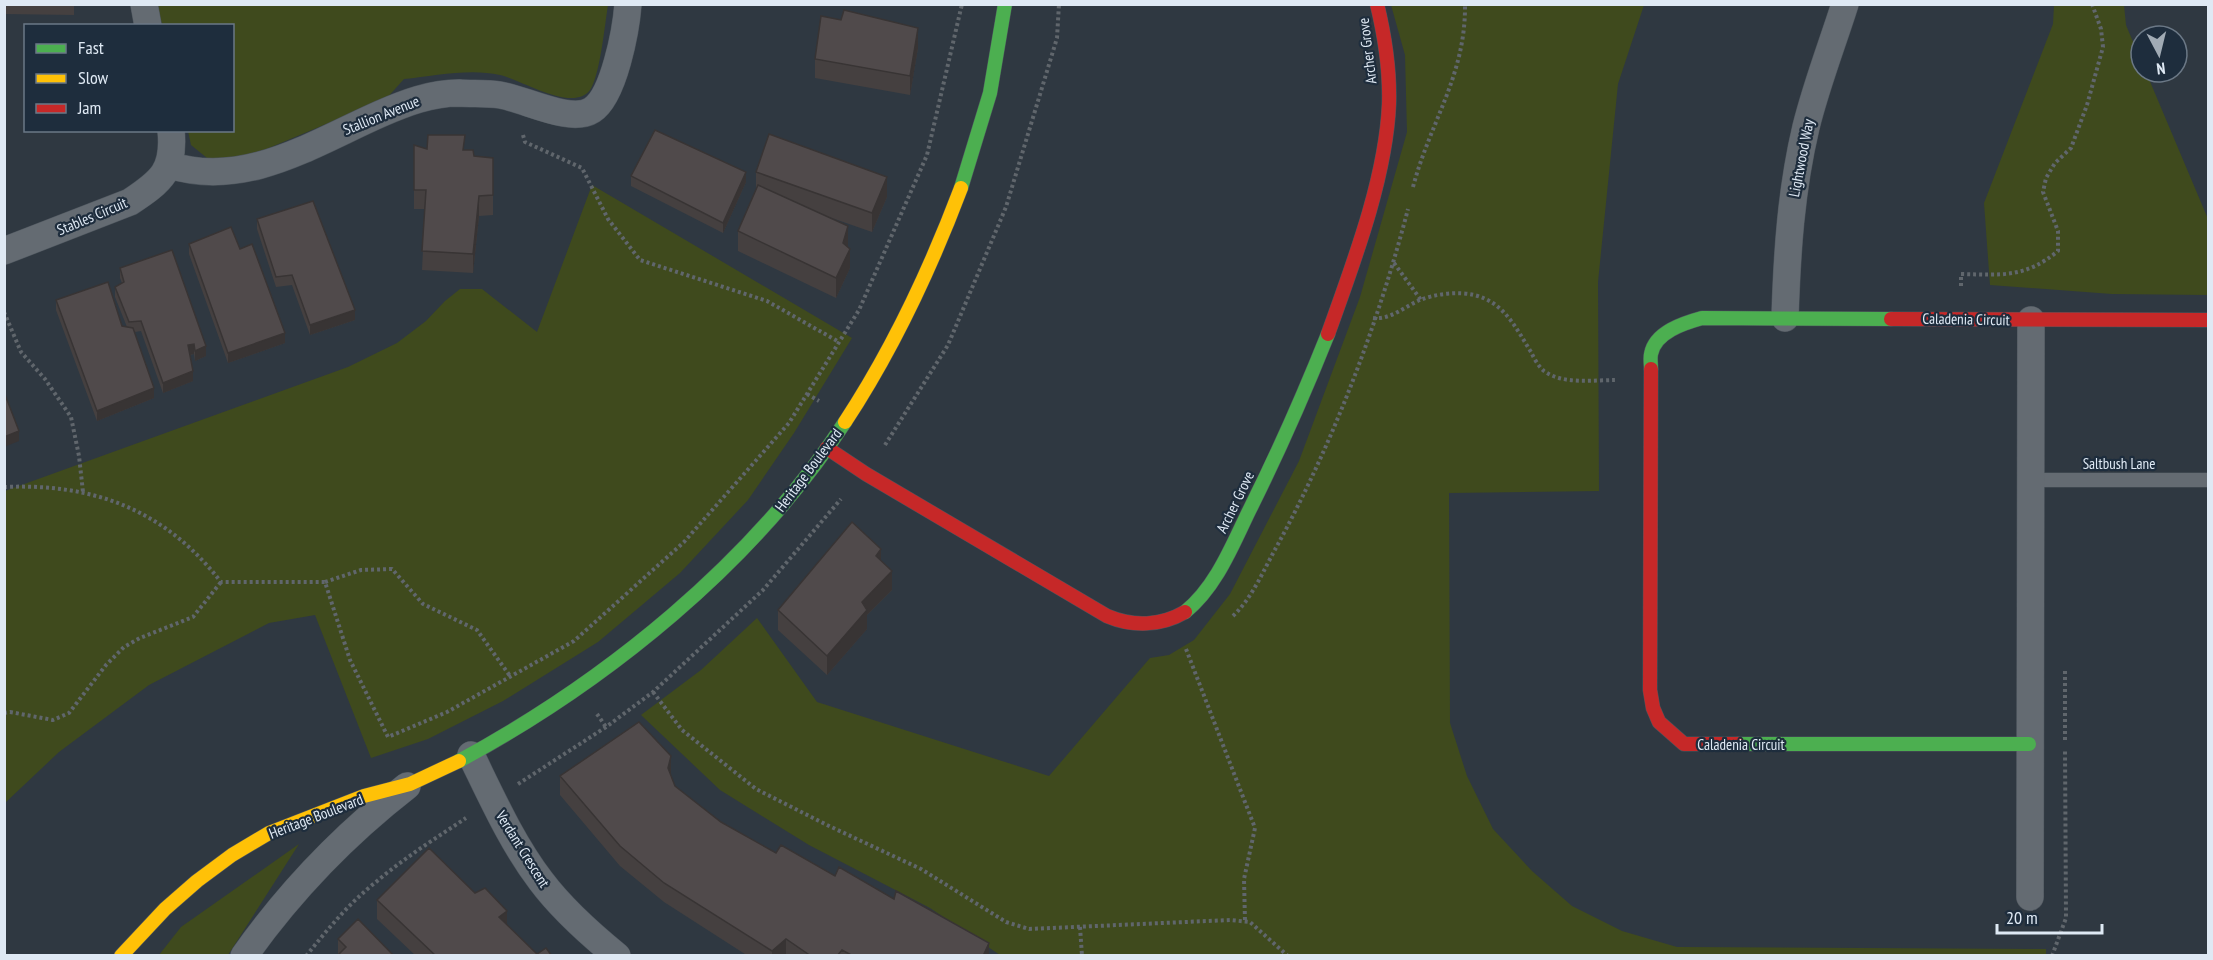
<svg xmlns="http://www.w3.org/2000/svg" width="2213" height="960" font-family="'PT Sans Narrow',sans-serif">
  <style>
    .green { fill: #3f4a1d }
    .lines { fill: none; stroke-linecap: round; stroke-linejoin: round }
    .lane-casing { stroke: #4c545c; stroke-width: 15 }
    .street-casing { stroke: #4c545c; stroke-width: 28 }
    .fast-casing { stroke: #4c545c; stroke-width: 15 }
    .slow-casing { stroke: #4c545c; stroke-width: 15 }
    .jam-casing { stroke: #4c545c; stroke-width: 15 }
    .path { stroke: #60666c; stroke-width: 4; stroke-dasharray: 3 3; stroke-linecap: butt }
    .lane { stroke: #646b72; stroke-width: 14 }
    .street { stroke: #646b72; stroke-width: 27 }
    .fast { stroke: #4caf50; stroke-width: 14 }
    .slow { stroke: #ffc107; stroke-width: 14 }
    .jam { stroke: #c62828; stroke-width: 14 }
    .wall { fill: #454040 }
    .shaded-wall { fill: #383434 }
    .building { fill: #504a4b; stroke: #383434; stroke-width: 1.5 }
    .labels { text-anchor: middle; dominant-baseline: central; stroke-width: 4.5; stroke-linejoin: round; paint-order: stroke }
    .street-label { font-size: 15px; fill: #dfe9f4; stroke: #1e2d3d }
  </style>
  <rect width="100%" height="100%" fill="#2f3841"/>
  <path class="green" d="M157 5H608C605 23 600 76 590 90 573 113 522 80 500 75 470 68 434 76 404 79L386 99 264 150 238 159 212 162 191 145 188 131 232 130V26L162 25Z
    M1391 5H1644L1618 84 1598 282 1599 491 1449 493 1450 723 1467 776 1493 829 1532 871 1572 906 1622 931 1677 947 2046 949V955H1000L930 908 809 845 720 790 641 715 701 670 757 618 817 702 1049 776 1150 658 1169 655 1194 640 1230 594 1299 461 1360 297 1407 132 1405 55Z
    M2054 5H2124L2126 25 2141 61V72H2146L2208 219V295L2112 294 1990 285 1984 203 2053 24Z
    M592 185 852 338 794 433 748 500 680 573 598 642 503 701 428 739 371 758 315 615 269 623 149 685 59 752 5 803V491L348 367 397 343 426 321 445 301 460 289H482L537 332Z
    M299 844 228 955H159L181 927Z"/>
  <g class="lines">
    <g class="lane-casing">
      <path id="lane" d="M2030 480H2208"/>
    </g>
    <g class="street-casing">
      <path id="street" d="M144 4 148 26
        M169 165C245 189 312 144 380 114 405 103 431 93 459 93 472 94 486 93 500 95 525 99 571 124 592 110 614 96 626 30 628 4
        M4 251 130 202C162 181 175 170 171 130
        M1785 318C1787 253 1791 190 1806 127 1816 86 1832 45 1845 4
        M471 755C492 798 512 843 541 881 562 909 590 934 617 956
        M2030 897 2031 320
        M244 956C290 891 344 835 407 786"/>
    </g>
    <g class="fast-casing">
      <path id="fast" d="M961 188 990 93 1005 4
        M1651 369C1651 364 1650 358 1651 354 1655 332 1684 323 1702 318L1891 319
        M1185 612C1216 587 1232 546 1249 511 1278 453 1304 394 1328 334
        M1738 744H2029
        M459 761C607 681 753 563 845 422"/>
    </g>
    <g class="slow-casing">
      <path id="slow" d="M845 422C893 349 930 270 961 188
        M121 956 165 909 197 881 232 855 269 833 364 796 410 784 459 761"/>
    </g>
    <g class="jam-casing">
      <path id="jam" d="M1891 319 2208 320
        M1328 334C1353 264 1386 178 1389 104 1390 70 1385 37 1377 4
        M1651 369 1650 690 1653 708 1659 722 1684 744H1738
        M827 448 866 474 1107 616C1133 627 1161 626 1185 612"/>
    </g>
    <path class="path" d="M523 135 525 142 582 168 608 219 640 260 767 301 839 342
      M1413 187C1430 122 1466 75 1465 4
      M1394 263 1421 300
      M1961 286V274C2002 275 2025 278 2058 251V231L2043 192 2046 178 2055 163 2071 148 2087 105 2103 47 2101 29 2092 4
      M4 312 21 352 45 379 71 417 79 456 83 492
      M1373 318C1390 320 1404 307 1420 300 1435 294 1458 291 1474 295 1504 302 1516 328 1531 352 1534 358 1538 366 1544 371 1563 385 1594 380 1616 380
      M807 394 819 401
      M885 445 948 345 1006 207 1057 38 1059 4
      M4 487C94 483 165 510 221 582H325L350 660 388 737 447 712 574 641 684 542 789 423 859 310 927 155 962 4
      M325 582 361 570 392 569 423 604 477 630 510 676
      M1233 616C1253 597 1264 569 1277 546 1334 441 1378 324 1408 209
      M1186 649 1255 828 1244 879 1245 921
      M2065 671V741
      M653 692 682 730 756 789 827 825 921 869 1006 922 1029 929 1230 920 1250 922 1288 956
      M4 713 10 712 53 720 69 713 106 665 124 647 140 638 193 617 221 582
      M597 714 606 727
      M518 784 606 727 653 692 763 590 841 499
      M1080 927 1082 956
      M306 956C328 929 349 903 376 882 404 858 436 838 466 818
      M2052 956 2066 918 2065 749"/>
    <use href="#lane" class="lane"/>
    <use href="#street" class="street"/>
    <use href="#fast" class="fast"/>
    <use href="#slow" class="slow"/>
    <use href="#jam" class="jam"/>
  </g>
  <path class="wall" d="M4 4H74V15L4 14Z
    M841 20 918 48 910 95 815 78V59Z
    M414 145 427 149 465 150 474 156 493 158V215L479 216 473 273 422 270 425 209H414Z
    M756 172 887 197 872 232 826 216 848 245 850 268 836 298 738 251V231L756 189Z
    M631 176 746 182 723 233 631 186Z
    M257 219 355 320 310 335 292 285 276 287 257 229Z
    M189 244 240 249 285 343 228 363 189 254Z
    M120 268 206 356 195 361 194 354 190 355 193 381 163 393 141 331 135 332 154 398 97 421 56 310V300L122 326 127 327 115 297V287L122 283 120 278Z
    M881 560 892 590 867 615V629L827 675 778 630V610Z
    M560 776H671L675 786 721 822 776 853 835 876 989 956H748L664 902 620 866 560 795Z
    M377 900 507 925 537 954 552 956H416L377 919Z
    M338 939 394 956 338 954Z"/>
  <path class="shaded-wall" d="M918 28V48L910 95V76Z
    M746 172V182L723 233V223Z
    M887 177V197L872 232V213Z
    M479 196V216L473 273V254Z
    M848 226V245L843 262V243Z
    M850 249V268L836 298V278Z
    M355 310V320L310 335V325Z
    M285 333V343L228 363V353Z
    M194 344V354L188 355V345Z
    M206 346V356L195 361V351Z
    M193 371V381L163 393V383Z
    M154 388V398L97 421V411Z
    M19 431V441L4 447V437Z
    M881 549V568L876 556Z
    M892 571V590L867 615V629L827 675V656L862 602Z
    M671 756V775L668 768Z
    M507 911V930L499 917Z
    M786 939V956H772V951Z
    M989 943V956H983Z"/>
  <path class="building" d="M36 4H74V5Z
    M844 10 918 28 910 76 815 59 821 16 841 20Z
    M655 130 746 172 723 223 631 176Z
    M769 134 887 177 872 213 756 172Z
    M428 135H465L463 150H473L474 156 493 158V195L479 196 473 254 422 251 426 190H414V145L427 149Z
    M758 185 848 226 843 243 850 249 836 278 738 231Z
    M313 201 355 310 310 325 292 275 276 277 257 219Z
    M231 227 240 249 252 244 285 333 228 353 189 244Z
    M172 250 206 346 195 351 194 344 188 345 193 371 163 383 141 321 129 322 115 287 124 282 120 268Z
    M108 282 122 326 133 328 154 388 97 411 56 300Z
    M4 392 19 431 4 437Z
    M852 522 881 549 876 556 892 571 862 602 867 610 827 656 778 610Z
    M639 722 671 756 668 768 675 786 721 822 776 853 781 845 835 876 839 867 894 899 896 891 989 943 983 956H853L842 950 837 956H811L786 939 772 951 664 883 620 846 560 776Z
    M429 848 475 893 485 888 507 911 499 917 537 954 546 948 552 956H436L377 900Z
    M358 919 394 956H337L346 947 338 939Z"/>
  <g class="labels">
    <g class="street-label">
      <text transform="translate(1367 51) rotate(-97)">Archer Grove</text>
      <text transform="translate(381 115) rotate(-22)">Stallion Avenue</text>
      <text transform="translate(1801 158) rotate(-79)">Lightwood Way</text>
      <text transform="translate(92 216) rotate(-23)">Stables Circuit</text>
      <text transform="translate(1966 319) rotate(1)">Caladenia Circuit</text>
      <text x="2119" y="463">Saltbush Lane</text>
      <text transform="translate(808 470) rotate(-53)">Heritage Boulevard</text>
      <text transform="translate(1235 502) rotate(-64)">Archer Grove</text>
      <text x="1741" y="744">Caladenia Circuit</text>
      <text transform="translate(316 816) rotate(-21)">Heritage Boulevard</text>
      <text transform="translate(523 849) rotate(58)">Verdant Crescent</text>
    </g>
  </g>
  <rect width="2213" height="960" fill="none" stroke="#dfe9f4" stroke-width="12"/>
  <rect x="24" y="24" width="210" height="108" fill="#1e2d3d" stroke="#6b7886" stroke-width="1.5"/>
  <rect x="36" y="44" width="30" height="9" fill="#4caf50" stroke="#6b7886" stroke-width="1.5"/>
  <text x="78" y="54" font-size="18" fill="#dfe9f4">Fast</text>
  <rect x="36" y="74" width="30" height="9" fill="#ffc107" stroke="#6b7886" stroke-width="1.5"/>
  <text x="78" y="84" font-size="18" fill="#dfe9f4">Slow</text>
  <rect x="36" y="104" width="30" height="9" fill="#c62828" stroke="#6b7886" stroke-width="1.5"/>
  <text x="78" y="114" font-size="18" fill="#dfe9f4">Jam</text>
  <g transform="translate(2159 54) rotate(173)"><circle r="28" fill="#1e2d3d" stroke="#6b7886" stroke-width="1.5"/>
  <path d="M0-4.5L10 22L0 15L-10 22Z" fill="#a1abb5"/>
  <text y="-9" font-size="16" font-weight="bold" text-anchor="middle" fill="#dfe9f4">N</text>
  </g>
  <path d="M1997 924v9h105v-9" fill="none" stroke="#dfe9f4" stroke-width="3"/>
  <text x="2006" y="924" font-size="18" fill="#dfe9f4" stroke="#1e2d3d" stroke-width="4.5" paint-order="stroke">20 m</text>
</svg>
